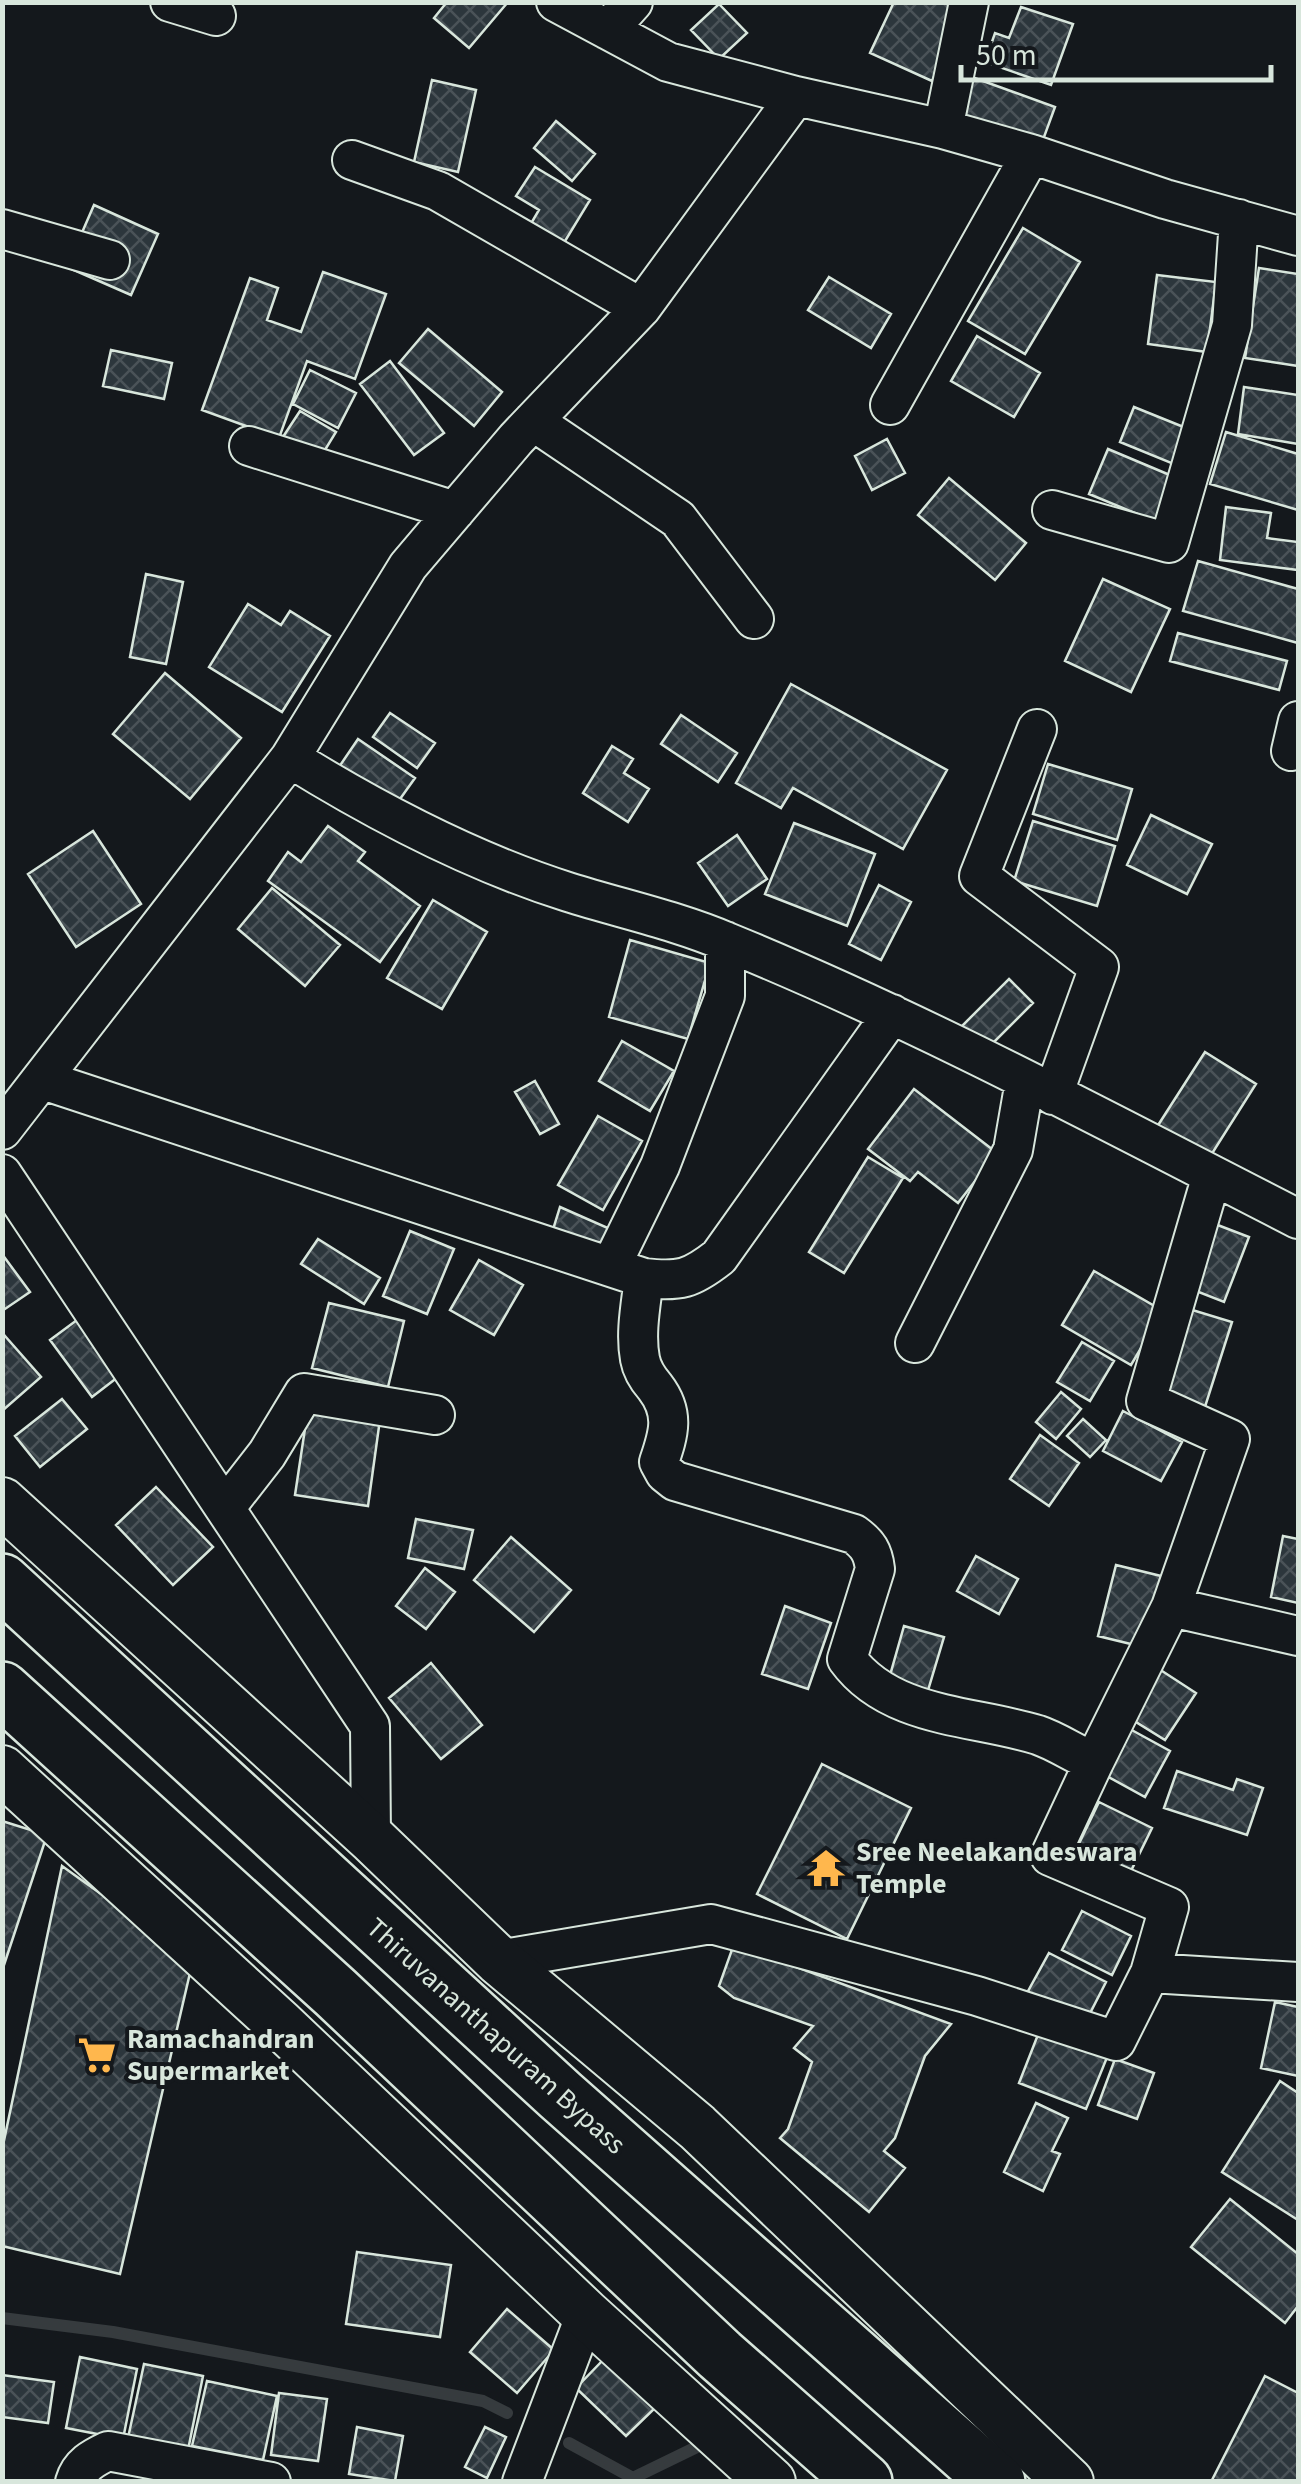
<svg xmlns="http://www.w3.org/2000/svg" width="1301" height="2484" font-family="'Source Sans 3',sans-serif">
  <style>
    .lines { fill: none; stroke-linecap: round; stroke-linejoin: round }
    .stream { stroke: #363b3e; stroke-width: 12 }
    .building { fill: url(#building-cross-hatch); stroke: #d8e6dc; stroke-width: 2.5 }
    .minor-casing { stroke: #d8e6dc; stroke-width: 42 }
    .tertiary-casing { stroke: #d8e6dc; stroke-width: 52 }
    .trunk-casing { stroke: #d8e6dc; stroke-width: 60 }
    .minor { stroke: #14181c; stroke-width: 38 }
    .tertiary { stroke: #14181c; stroke-width: 48 }
    .trunk { stroke: #14181c; stroke-width: 55 }
    .labels { text-anchor: middle; dominant-baseline: central; stroke-width: 8; stroke-linejoin: round; paint-order: stroke }
    .poi-label { font-size: 28px; font-weight: bold; fill: #d8e6dc; stroke: #14181c; text-anchor: start }
    .street-label { font-size: 28px; fill: #d8e6dc; stroke: #14181c }
  </style>
  <defs>
    <pattern id="building-cross-hatch" width="8" height="8" patternUnits="userSpaceOnUse" patternTransform="scale(2.5)"><rect width="8" height="8" fill="#2c363c"/><path d="M0 0l8 8M0 8l8-8" fill="none" stroke="#4a5358"/></pattern>
  </defs>
  <rect width="100%" height="100%" fill="#14181c"/>
  <g class="lines">
    <path class="stream" d="M2 2318 113 2332 483 2401 507 2413
      M569 2443 633 2478 705 2443"/>
  </g>
  <path class="building" d="M447 2H508L469 48 434 18Z
    M894 2H943L964 12 932 81 870 53Z
    M719 4 747 33 719 59 691 30Z
    M1021 7 1073 24 1051 85 985 62 995 33 1009 38Z
    M969 76 1055 107 1040 148 955 117Z
    M432 80 476 90 458 172 414 162Z
    M556 121 595 154 572 181 534 148Z
    M535 167 590 200 559 251 526 232 539 210 516 196Z
    M94 205 158 234 131 295 67 267Z
    M1023 228 1080 262 1025 354 968 321Z
    M1259 268 1298 274V366L1245 358Z
    M323 272 386 294 355 379 307 361 279 438 202 410 250 278 278 288 267 320 301 332Z
    M1157 275 1216 282 1207 352 1148 344Z
    M829 277 891 314 871 348 808 310Z
    M428 329 502 392 474 426 399 363Z
    M977 336 1040 373 1014 417 951 381Z
    M111 350 172 363 164 399 103 386Z
    M390 361 444 433 414 455 360 384Z
    M310 370 356 393 338 428 293 404Z
    M1244 387 1298 395V444L1238 434Z
    M1134 407 1191 430 1176 465 1120 442Z
    M300 411 336 432 317 463 281 440Z
    M1226 432 1298 454V510L1210 484Z
    M887 439 905 473 872 490 855 456Z
    M1108 449 1184 481 1164 525 1089 494Z
    M949 478 1026 543 995 580 918 515Z
    M1226 507 1271 513 1267 538 1298 542V570L1220 560Z
    M1198 561 1298 589V643L1183 611Z
    M146 574 183 582 166 664 130 657Z
    M1103 579 1170 609 1131 692 1065 661Z
    M248 604 281 625 290 611 330 636 282 712 209 667Z
    M1178 633 1287 661 1279 690 1170 661Z
    M165 673 241 738 190 799 113 734Z
    M791 684 947 770 903 849 793 788 781 808 736 783Z
    M390 713 435 743 417 768 373 737Z
    M681 715 737 753 718 782 661 744Z
    M358 739 415 778 395 806 339 767Z
    M612 746 633 759 624 773 649 789 628 822 583 793Z
    M1048 764 1132 789 1117 840 1033 814Z
    M1151 815 1212 844 1187 894 1127 865Z
    M1033 821 1115 846 1097 906 1014 881Z
    M794 823 875 854 847 926 765 894Z
    M328 826 365 852 358 861 420 906 380 962 268 881 288 852 301 862Z
    M93 831 141 904 76 947 28 874Z
    M737 835 767 879 728 906 698 863Z
    M879 885 911 902 881 960 849 944Z
    M272 888 340 945 305 986 238 929Z
    M433 900 487 932 442 1009 387 978Z
    M630 940 710 963 688 1039 609 1017Z
    M1009 979 1033 1003 985 1051 961 1027Z
    M622 1041 674 1071 650 1111 599 1081Z
    M1205 1052 1256 1084 1206 1163 1155 1130Z
    M535 1081 559 1124 540 1134 515 1092Z
    M914 1089 997 1153 958 1203 918 1172 910 1181 868 1149Z
    M598 1116 642 1141 603 1210 558 1185Z
    M868 1157 903 1178 844 1273 809 1252Z
    M560 1207 617 1232 603 1255 551 1236Z
    M1215 1224 1249 1237 1224 1302 1191 1289Z
    M410 1231 454 1249 427 1314 383 1296Z
    M318 1239 380 1278 364 1304 301 1264Z
    M2 1254 30 1292 2 1311Z
    M479 1260 523 1285 494 1335 450 1310Z
    M1094 1271 1163 1311 1131 1365 1062 1325Z
    M329 1303 404 1321 388 1387 312 1368Z
    M1189 1309 1232 1322 1204 1410 1161 1396Z
    M77 1320 118 1377 92 1397 50 1340Z
    M5 1336 41 1377 2 1411V1338Z
    M1082 1342 1114 1361 1090 1401 1057 1382Z
    M1061 1392 1081 1409 1056 1439 1036 1422Z
    M62 1399 87 1429 40 1467 15 1436Z
    M309 1402 381 1412 368 1506 295 1495Z
    M1123 1411 1182 1442 1161 1481 1103 1451Z
    M1083 1419 1106 1440 1090 1457 1067 1436Z
    M1040 1435 1079 1463 1049 1506 1010 1479Z
    M156 1487 213 1547 173 1585 116 1525Z
    M416 1519 473 1530 464 1569 408 1558Z
    M1283 1536 1298 1539V1603L1271 1597Z
    M511 1537 571 1590 534 1632 474 1580Z
    M976 1556 1018 1579 999 1614 957 1591Z
    M1116 1565 1161 1576 1143 1647 1098 1636Z
    M425 1568 455 1592 426 1629 396 1606Z
    M785 1606 831 1623 808 1689 762 1674Z
    M904 1626 944 1637 926 1697 887 1686Z
    M431 1663 482 1725 441 1759 389 1698Z
    M1159 1669 1196 1693 1165 1740 1128 1717Z
    M1128 1728 1170 1751 1145 1797 1103 1774Z
    M822 1764 911 1808 847 1939 757 1894Z
    M1177 1771 1233 1790 1237 1779 1263 1788 1247 1835 1164 1808Z
    M1099 1802 1152 1828 1127 1879 1074 1854Z
    M2 1821 47 1835 2 1971Z
    M62 1866 193 1960 120 2274 2 2246V2150Z
    M1082 1911 1131 1936 1112 1975 1062 1950Z
    M734 1944 951 2024 925 2056 895 2138 884 2151 905 2168 869 2212 780 2138 788 2129 812 2062 794 2048 813 2026 734 1998 719 1986Z
    M1049 1953 1106 1982 1085 2023 1027 1993Z
    M1275 2002 1298 2007V2076L1261 2068Z
    M1041 2027 1108 2055 1086 2109 1019 2083Z
    M1115 2059 1154 2073 1137 2119 1098 2105Z
    M1280 2081 1298 2093V2220L1222 2172Z
    M1036 2103 1068 2118 1052 2151 1060 2154 1043 2191 1004 2172Z
    M1230 2199 1298 2254V2306L1285 2323 1191 2247Z
    M357 2252 451 2265 440 2337 346 2324Z
    M507 2309 554 2350 517 2393 470 2352Z
    M80 2357 137 2369 123 2439 66 2428Z
    M605 2358 655 2408 626 2436 576 2388Z
    M144 2364 203 2376 188 2450 128 2438Z
    M2 2375 54 2382 48 2423 2 2417Z
    M1265 2376 1298 2393V2482H1211Z
    M207 2381 277 2396 263 2460 192 2446Z
    M279 2393 327 2399 318 2461 271 2455Z
    M357 2427 403 2436 395 2481 349 2474Z
    M485 2427 506 2437 487 2478 465 2467Z"/>
  <g class="lines">
    <g class="minor-casing">
      <path id="minor" d="M170 2 216 16
        M556 2 668 62 796 96
        M608 30 633 2
        M943 129 969 2
        M352 160 438 191 641 308
        M2 229 110 260
        M890 405 1031 154
        M533 421 678 519 754 619
        M249 446 455 511
        M1052 510 1169 543 1232 325 1239 219
        M1037 729 979 876 1099 967 1053 1095
        M1291 751 1298 721
        M290 758C377 812 470 861 568 892 622 909 675 920 727 942 923 1022 1110 1123 1298 1219
        M43 1080 644 1278C680 1282 691 1279 719 1257L892 1014
        M2 1130 290 758 408 566 516 439 641 308 796 96 943 129 1031 154 1165 199 1298 236
        M2 1174 370 1726 371 1838
        M611 1266 660 1166 725 996V941
        M915 1343 1013 1150 1025 1081
        M225 1508 267 1454 304 1393 435 1415
        M1171 1607 1298 1636
        M1094 1762 1171 1607 1230 1439 1146 1401 1212 1175
        M498 1960 711 1924 977 1996 1116 2041 1150 1973 1169 1907 1050 1856 1094 1762C1075 1754 1056 1741 1038 1735 973 1715 890 1718 847 1659L875 1569C873 1552 868 1544 854 1534L675 1481 665 1473 659 1462C669 1433 675 1413 655 1387 648 1379 642 1370 640 1359 635 1333 641 1304 644 1278
        M1150 1973 1298 1982
        M75 2482C80 2465 93 2458 108 2451L271 2482
        M522 2482 586 2314"/>
    </g>
    <g class="tertiary-casing">
      <path id="tertiary" d="M2 1502 371 1838 498 1960 697 2127 1069 2482
        M2 1770 280 2024 586 2314 771 2482"/>
    </g>
    <g class="trunk-casing">
      <path id="trunk" d="M2 1582 560 2095 997 2482
        M2 1690 336 1993 720 2355 864 2482"/>
    </g>
    <use href="#minor" class="minor"/>
    <use href="#tertiary" class="tertiary"/>
    <use href="#trunk" class="trunk"/>
  </g>
  <defs>
    <g id="temple-bare" transform="scale(3)"><path d="M0-6L5-2H3V0L6.5 2.5H4V6H1.5V3h-3V6H-4V2.5H-6.5L-3 0V-2H-5Z" fill="#ffb74d" stroke="#14181c" stroke-width="2.5" paint-order="stroke"/></g>
    <g id="supermarket-bare" transform="scale(3)"><path d="M-6-5.5h2.5l.6 2H6L4.5 2H-2.5L-4.4-4H-6ZM-1.5 3.2a1.3 1.3 0 1 0 .1 0ZM3 3.2a1.3 1.3 0 1 0 .1 0Z" fill="#ffb74d" stroke="#14181c" stroke-width="2.5" paint-order="stroke"/></g>
  </defs>
  <g fill-rule="evenodd">
    <use href="#temple-bare" x="826" y="1868"/>
    <use href="#supermarket-bare" x="97" y="2055"/>
  </g>
  <g class="labels">
    <g class="poi-label">
      <text x="856" y="1852">Sree Neelakandeswara<tspan x="856" dy="32">Temple</tspan></text>
      <text x="127" y="2039">Ramachandran<tspan x="127" dy="32">Supermarket</tspan></text>
    </g>
    <g class="street-label">
      <text transform="translate(496 2036) rotate(42)">Thiruvananthapuram Bypass</text>
    </g>
  </g>
  <rect width="1301" height="2484" fill="none" stroke="#d8e6dc" stroke-width="10"/>
  <path d="M961 65v15h310v-15" fill="none" stroke="#d8e6dc" stroke-width="5"/>
  <text x="976" y="65" font-size="30" fill="#d8e6dc" stroke="#14181c" stroke-width="8" paint-order="stroke">50 m</text>
</svg>
